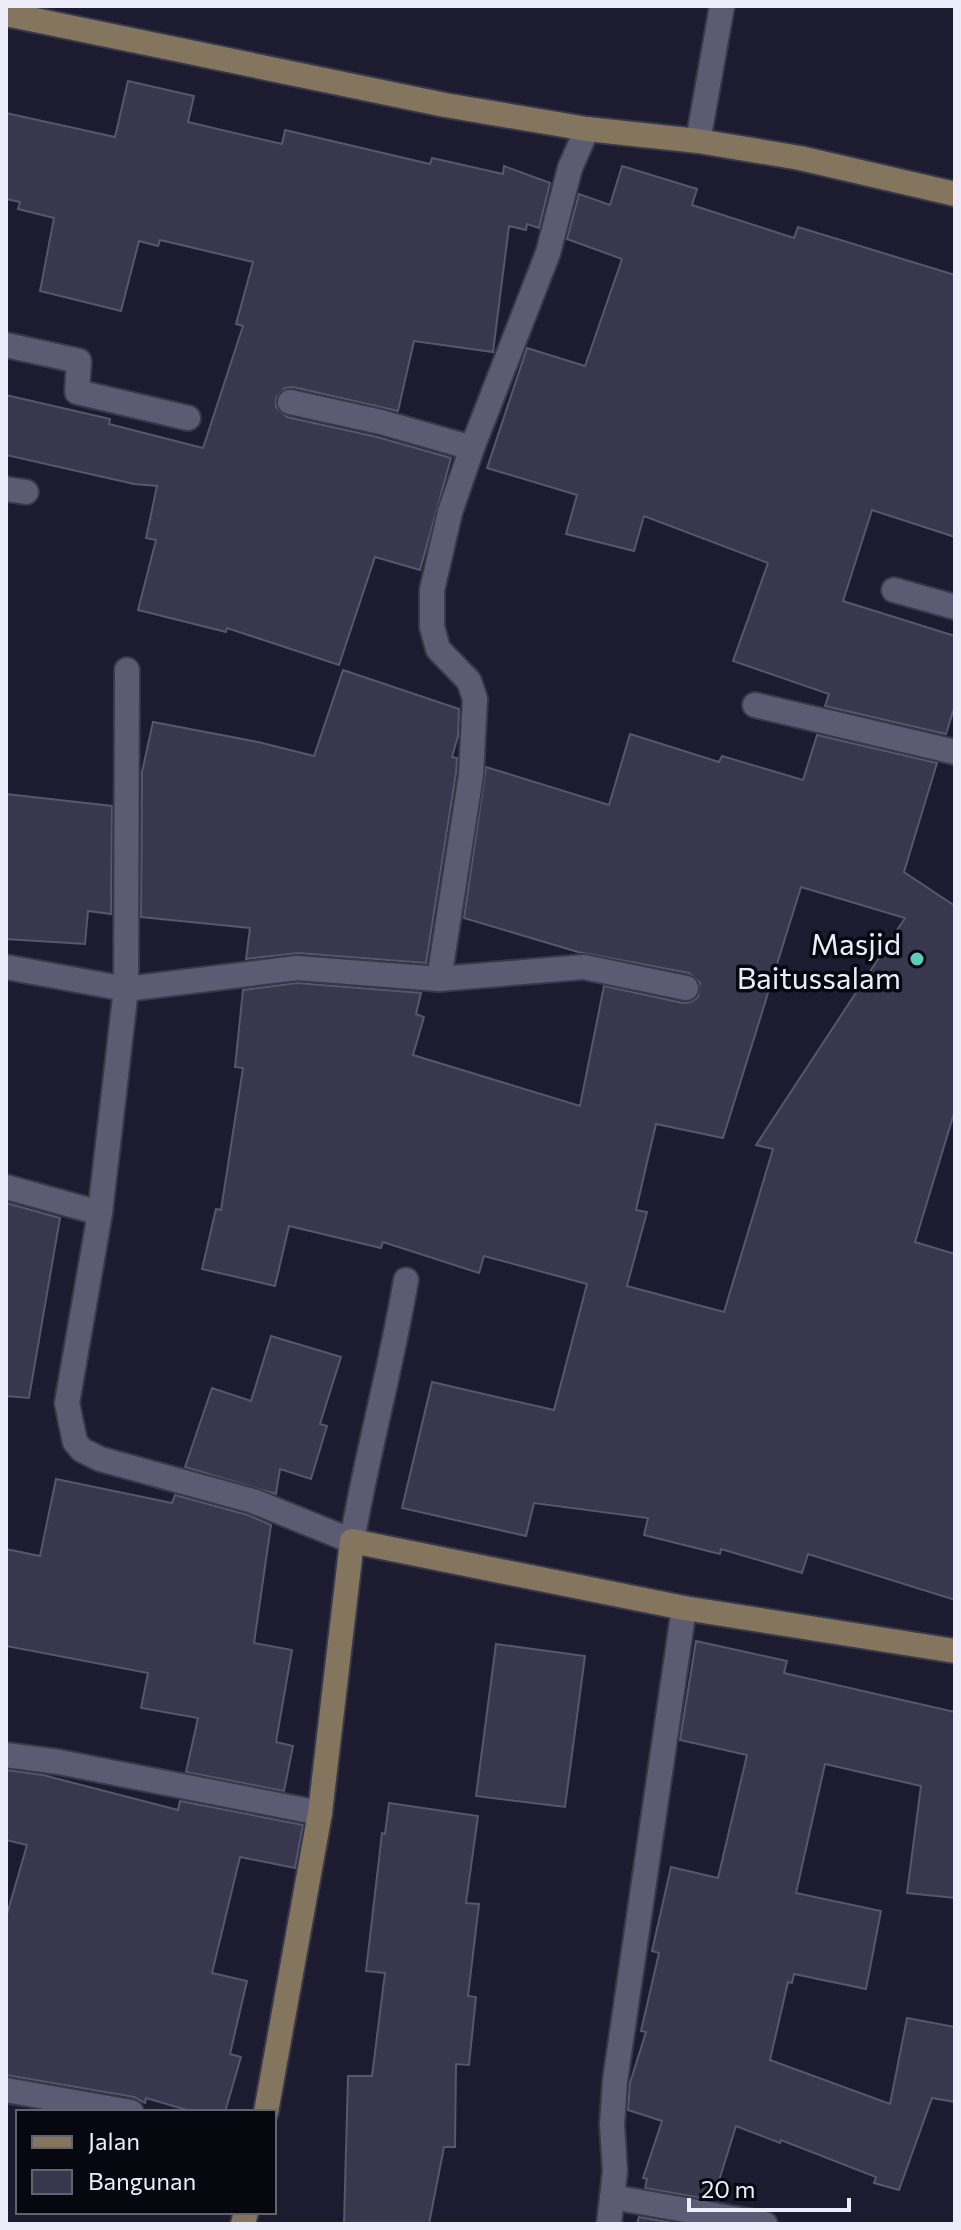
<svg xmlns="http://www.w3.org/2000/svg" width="961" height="2230" font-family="Commissioner,sans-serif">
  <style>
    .building { fill: #38374e; stroke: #57566e; stroke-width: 2; fill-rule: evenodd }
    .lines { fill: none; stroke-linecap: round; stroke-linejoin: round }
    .street-casing { stroke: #393849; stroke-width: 28 }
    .secondary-casing { stroke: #393849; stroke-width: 28 }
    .street { stroke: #5b5b73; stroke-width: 24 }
    .secondary { stroke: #83755e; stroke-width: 24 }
    .poi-dot { fill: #5acebd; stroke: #070710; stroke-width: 3 }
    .labels { text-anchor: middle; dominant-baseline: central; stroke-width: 7; stroke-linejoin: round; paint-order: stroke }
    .poi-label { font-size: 30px; fill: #ececfa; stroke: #070710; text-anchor: end }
  </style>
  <rect width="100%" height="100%" fill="#1c1b30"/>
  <path class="building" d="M128 81 194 96 188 122 282 144 285 130 430 164 432 158 503 174 504 166 550 183 539 228 527 224 526 230 509 226 493 352 414 341 398 411 293 387 285 388 276 398V407L287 417 377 437 451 458 420 570 375 557 339 665 227 628 226 632 138 610 156 540 146 538 157 486 134 484 6 455V395L110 419 109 424 203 448 243 326 236 324 253 262 160 240 158 246 139 241 121 311 40 291 54 218 18 209 20 202 6 199V113L115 137Z
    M622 166 697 189 692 205 794 238 798 227 955 275V537L872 510 843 601 955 636V705L946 734 825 706 829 694 733 661 768 563 644 516 634 551 566 534 577 495 487 468 527 348 585 366 622 259 567 239 579 194 610 205Z
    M343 670 459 709 458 736 452 757 457 758 456 773 426 963 298 953 246 959 250 928 141 917 142 772 153 722 258 742 314 756Z
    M630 734 719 762 722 756 803 780 817 735 937 763 904 872 955 906V1110L915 1242 955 1254V1600L808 1554 802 1573 721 1549 720 1554 644 1535 648 1518 534 1503 526 1536 402 1508 432 1382 554 1410 587 1284 484 1256 479 1273 383 1242 381 1248 289 1226 275 1286 202 1269 216 1209 221 1210 243 1068 235 1067 243 990 297 983 421 993 416 1014 424 1017 413 1055 580 1106 604 986 683 1003 691 1002 698 997 700 983 689 973 578 952 464 918 486 767 609 805ZM801 887 905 918 756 1145 773 1149 724 1312 627 1286 647 1212 636 1210 656 1124 723 1138Z
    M6 794 112 806 111 914 88 911 85 944 6 939Z
    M6 1203 60 1218 29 1398 6 1396Z
    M271 1336 341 1357 320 1424 327 1426 311 1479 280 1469 276 1494 185 1467 212 1388 251 1401Z
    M56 1479 172 1503 175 1495 248 1515 271 1525 254 1643 292 1650 276 1742 293 1746 284 1791 186 1772 198 1718 141 1708 148 1673 6 1646V1549L40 1556Z
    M696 1641 787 1661 784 1673 955 1712V1898L907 1893 921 1786 825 1764 796 1893 881 1911 866 1989 794 1974 792 1983 788 1982 770 2060 890 2104 907 2018 955 2027V2102L932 2098 899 2190 874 2183 876 2177 781 2140 780 2143 736 2126 713 2200 645 2188 647 2179 643 2178 662 2121 628 2110 630 2083 646 2032 641 2031 659 1953 652 1951 671 1867 718 1878 747 1755 680 1740Z
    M496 1644 585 1656 565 1807 476 1796Z
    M6 1770 43 1775 178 1810 180 1801 303 1825 295 1868 240 1857 212 1973 247 1981 230 2054 241 2057 225 2112H194L146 2098 145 2103 134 2097 6 2075V1918L27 1845 6 1840Z
    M389 1803 478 1816 466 1903 479 1904 468 1996 476 1997 469 2065 456 2064 455 2147H444L429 2224H344L348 2076H372L385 1973 366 1971 382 1833 385 1834Z
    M639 2217 679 2224H637Z"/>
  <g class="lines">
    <g class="street-casing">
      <path id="street" d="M698 141 722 6
        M6 345 79 361 77 392 188 418
        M290 402 381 422 472 448
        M6 489 26 492
        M894 590 955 607
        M127 670 126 989 100 1213 67 1403 75 1442 82 1450 100 1459 253 1501 352 1541C367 1454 391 1368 406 1280
        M755 705 955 752
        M6 967 126 989 297 968 439 979 584 967 686 988
        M439 979 471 775 475 699 469 681 438 649 432 627V590L450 512 472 448 548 253 570 168 587 129
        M6 1187 100 1213
        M6 1755 59 1762 320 1813
        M6 2090 131 2112
        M612 2197 765 2224
        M609 2224 615 2171 612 2125 615 2081 684 1608"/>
    </g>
    <g class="secondary-casing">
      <path id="secondary" d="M6 14 445 105 587 129 698 141 800 158 955 194
        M266 2112 320 1813 352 1541 684 1608 955 1651
        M243 2224 246 2212"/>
    </g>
    <use href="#street" class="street"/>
    <use href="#secondary" class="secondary"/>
  </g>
  <circle class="poi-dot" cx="917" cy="959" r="8"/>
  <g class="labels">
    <g class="poi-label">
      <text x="901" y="942">Masjid<tspan x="901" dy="34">Baitussalam</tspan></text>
    </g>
  </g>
  <rect width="961" height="2230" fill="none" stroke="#ececfa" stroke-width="16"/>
  <rect x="16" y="2110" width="260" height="104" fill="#070710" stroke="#63636e" stroke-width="2"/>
  <rect x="32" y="2136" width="40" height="12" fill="#83755e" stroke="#63636e" stroke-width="2"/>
  <text x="88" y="2150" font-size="24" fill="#ececfa">Jalan</text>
  <rect x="32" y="2170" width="40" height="24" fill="#38374e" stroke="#63636e" stroke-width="2"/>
  <text x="88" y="2190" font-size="24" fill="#ececfa">Bangunan</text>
  <path d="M689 2198v12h160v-12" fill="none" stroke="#ececfa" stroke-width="4"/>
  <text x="701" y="2198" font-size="24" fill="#ececfa" stroke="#070710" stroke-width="6" paint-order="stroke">20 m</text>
</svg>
